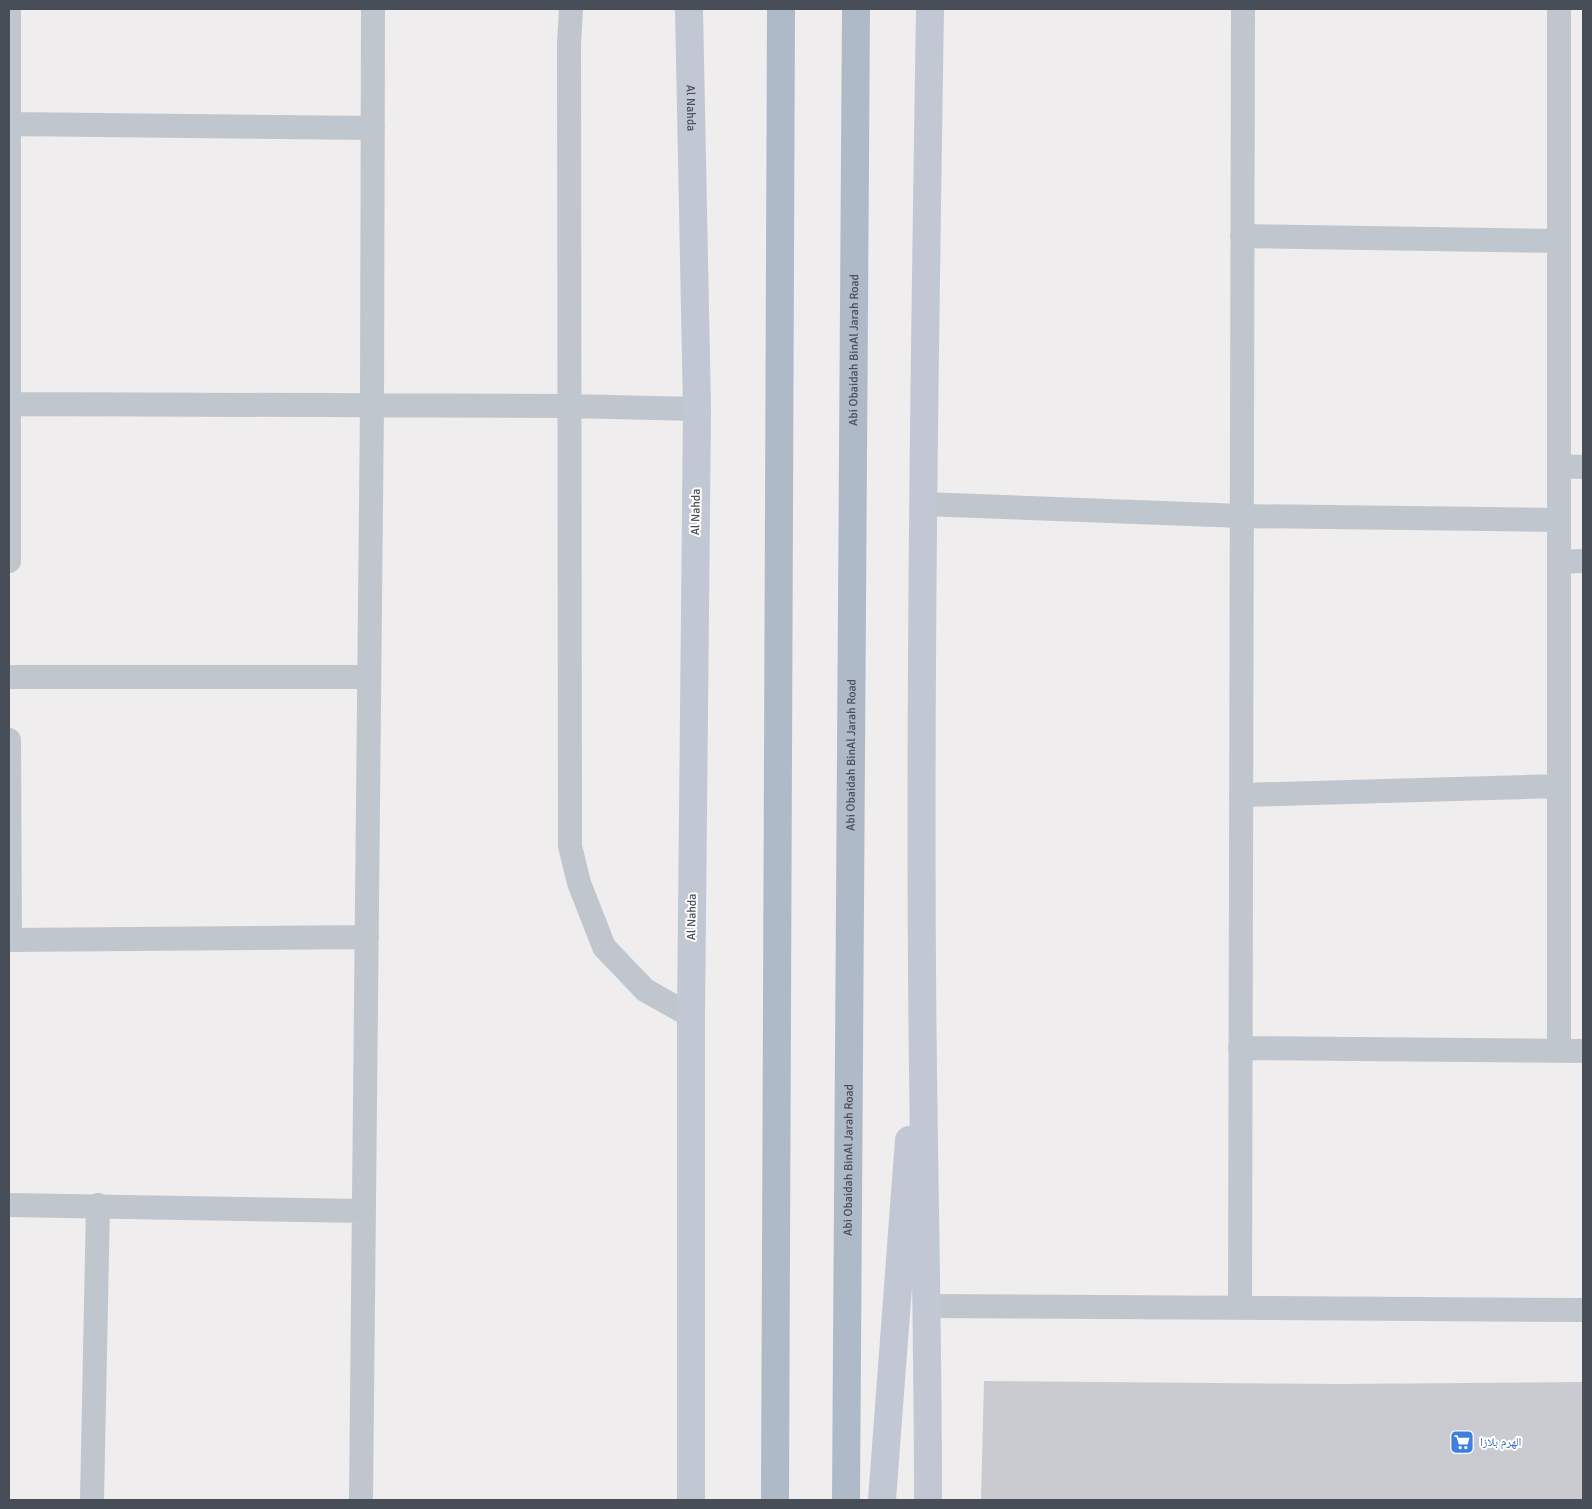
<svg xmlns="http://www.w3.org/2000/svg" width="1592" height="1509" font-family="Signika,'Noto Naskh Arabic',sans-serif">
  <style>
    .building { fill: #cacbd1 }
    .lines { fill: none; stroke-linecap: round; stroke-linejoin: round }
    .minor { stroke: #bfc6cd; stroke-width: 24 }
    .secondary { stroke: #c1c8d4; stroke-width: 28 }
    .primary { stroke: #afbac9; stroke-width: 28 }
    .labels { text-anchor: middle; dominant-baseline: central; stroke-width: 4; stroke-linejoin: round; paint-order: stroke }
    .street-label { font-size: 12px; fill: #474e58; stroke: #fff }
    .shop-label { font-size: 12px; fill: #366cbe; stroke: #fff; text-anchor: start }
  </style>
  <rect width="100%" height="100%" fill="#efeded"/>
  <path class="building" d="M984 1381 1342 1384 1583 1382V1500H981Z"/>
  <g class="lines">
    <path class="minor" d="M571 9 569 44 570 846 579 883 604 947 645 990 691 1016
      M9 124 373 128
      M1242 236 1559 241
      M9 404 570 406 697 409
      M1559 466 1583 467
      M923 504 1242 516 1559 520
      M9 561V9
      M1559 562 1583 561
      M9 677H369
      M9 740 10 940
      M1241 795 1559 786
      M9 940 367 937
      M1240 1048 1583 1051
      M1559 1051V9
      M9 1205 364 1211
      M928 1306 1583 1310
      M1240 1308 1243 9
      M92 1500 98 1205
      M361 1500 372 405 373 9"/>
    <g class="secondary">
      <path id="s1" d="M689 9 697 409 691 1016V1500"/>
      <path d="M882 1500 909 1140"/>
      <path d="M928 1500C928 1323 923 1146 922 968 920 648 925 328 930 9"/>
    </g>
    <g class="primary">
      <path d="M775 1500 781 9"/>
      <path id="s2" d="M846 1500 856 9"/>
    </g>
  </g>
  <defs>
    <g id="supermarket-square" transform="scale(1.25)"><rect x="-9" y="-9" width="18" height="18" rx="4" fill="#3f7fe0" stroke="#fff"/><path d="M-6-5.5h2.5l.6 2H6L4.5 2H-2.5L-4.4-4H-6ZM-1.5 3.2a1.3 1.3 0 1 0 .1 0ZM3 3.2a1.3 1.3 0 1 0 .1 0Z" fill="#fff"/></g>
  </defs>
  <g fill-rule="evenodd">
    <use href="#supermarket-square" x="1462" y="1442"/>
  </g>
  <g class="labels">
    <g class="street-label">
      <text stroke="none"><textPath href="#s1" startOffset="99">Al Nahda</textPath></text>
      <text stroke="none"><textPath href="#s2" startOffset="1150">Abi Obaidah BinAl Jarah Road</textPath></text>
      <text transform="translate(696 512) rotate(-89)">Al Nahda</text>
      <text stroke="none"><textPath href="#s2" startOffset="745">Abi Obaidah BinAl Jarah Road</textPath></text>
      <text transform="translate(692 917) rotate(-89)">Al Nahda</text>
      <text stroke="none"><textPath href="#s2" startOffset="340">Abi Obaidah BinAl Jarah Road</textPath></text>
    </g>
    <g class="shop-label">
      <text x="1480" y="1442">الهرم بلازا</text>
    </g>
  </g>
  <rect width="1592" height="1509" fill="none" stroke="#474e58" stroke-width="20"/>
</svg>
